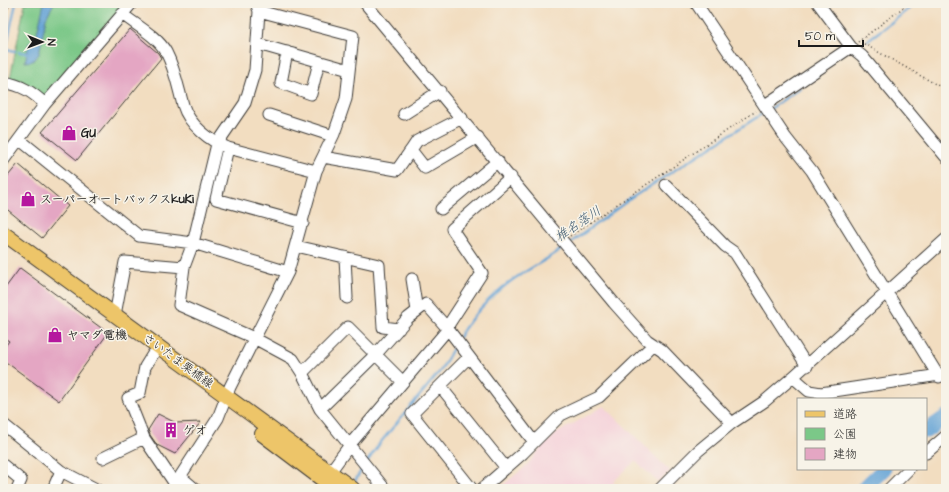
<svg xmlns="http://www.w3.org/2000/svg" width="949" height="492" font-family="'Architects Daughter','Klee One',sans-serif">
  <style>
    .built { fill: #f5cfd9 }
    .green { fill: #7bc888; stroke: #4c7252 }
    .water { fill: #62a2d5; stroke: #3f5f78 }
    .lines { fill: none; stroke-linecap: round; stroke-linejoin: round }
    .stream { stroke: #62a2d5; stroke-width: 2.5 }
    .river { stroke: #62a2d5; stroke-width: 15 }
    .building { fill: #e4a6c3 }
    .minor-casing { stroke: #3c3935; stroke-width: 13 }
    .major-casing { stroke: #3c3935; stroke-width: 16 }
    .path { stroke: #3c3935; stroke-width: 1.5; stroke-dasharray: 1 3; stroke-linecap: butt }
    .minor { stroke: #fff; stroke-width: 11 }
    .major { stroke: #edc569; stroke-width: 14 }
    .labels { text-anchor: middle; dominant-baseline: central; stroke-width: 3; stroke-linejoin: round; paint-order: stroke }
    .poi-label { font-size: 12px; font-weight: bold; fill: #1c1c1c; stroke: #f7f3e8; text-anchor: start }
    .street-label { font-size: 12px; fill: #1c1c1c; stroke: #f7f3e8 }
    .water-label { font-size: 13px; font-style: italic; fill: #3c586f; stroke: #f7f3e8 }
  </style>
  <rect width="100%" height="100%" fill="#f7f3e8"/>
  <filter id="ink" filterUnits="userSpaceOnUse"><feTurbulence type="fractalNoise" baseFrequency=".025" numOctaves="2"/><feDisplacementMap in="SourceGraphic" scale="8" xChannelSelector="R" yChannelSelector="G"/><feConvolveMatrix kernelMatrix="1 2 1 2 8 2 1 2 1" color-interpolation-filters="sRGB"/></filter>
  <filter id="wash" filterUnits="userSpaceOnUse"><feTurbulence type="fractalNoise" baseFrequency=".012" numOctaves="4" result="noise"/><feDisplacementMap in="SourceGraphic" scale="16" xChannelSelector="R" yChannelSelector="G"/><feGaussianBlur stdDeviation="0.9" result="paint"/><feColorMatrix in="noise" values="0 0 0 0 0 0 0 0 0 0 0 0 0 0 0 0 0 1.4 0 .05"/><feComposite in="paint" operator="in"/></filter>
  <g filter="url(#wash)">
    <rect width="100%" height="100%" fill="#f2ddc0"/>
    <path class="built" d="M604 406 670 471 658 482 635 461 613 482 619 489H498L525 467 539 450 557 433Z"/>
    <path class="green" d="M25 3H132L45 104 9 83Z"/>
    <path class="water" d="M44 3H54L46 18 39 54 33 61 25 62 29 43 35 41Z"/>
    <g class="lines">
      <path class="stream" d="M868 40 917 3
        M6 49 15 51
        M19 52 27 53
        M3 61 16 3
        M770 109 800 88
        M569 244 630 199 765 112
        M459 337C472 315 490 297 511 281 528 269 547 260 563 248
        M367 462 380 443 441 370 456 343
        M355 481 362 469"/>
      <path class="river" d="M926 431 946 417
        M863 489 884 469"/>
    </g>
    <g id="blocks">
      <path class="building" d="M130 29 158 53 161 58 77 160 42 132Z
        M18 164 68 206 42 238 3 206V182Z
        M20 268 108 333 59 401 3 360V349L9 341 3 337V291Z
        M158 414 176 423 201 422 175 454 157 445 150 435 148 430Z"/>
    </g>
  </g>
  <g filter="url(#ink)">
    <use href="#blocks" fill-opacity="0" stroke="#3c3935" stroke-width="1"/>
    <g class="lines">
      <g class="minor-casing">
        <path id="minor" d="M256 3 259 11 255 70 245 103 217 144 193 243 184 267 179 305 254 338 293 359 302 373
          M365 3 614 303 647 340 662 350 732 423
          M696 3 786 138 812 171 939 377
          M818 3 851 47 862 56 946 157
          M3 5V3
          M122 14C136 25 158 37 166 52 175 69 178 87 183 105 189 125 210 141 228 148L316 171
          M258 44 349 70
          M287 52 281 83 311 94 319 62
          M3 82C22 85 32 92 45 104
          M765 105 851 47
          M404 114 440 91
          M269 115 333 136
          M20 140 139 236 193 243 288 272
          M228 148 216 199 303 223
          M411 150 417 141 462 118
          M323 157 397 170 411 150 425 168 478 137
          M3 161 45 104 132 3
          M666 185 725 246 735 253 807 366
          M441 209 498 161
          M296 246 379 265 383 327 399 329
          M345 257 347 298
          M412 279 417 311
          M115 315 125 262 184 267
          M153 354 145 367 140 393 128 398 144 438 175 484
          M469 357 412 414 472 489
          M793 377 809 391 821 393 946 374
          M440 386 506 468
          M320 409 302 373 348 327 403 382
          M3 424 61 471 96 489
          M926 453 946 436
          M103 458 144 438
          M3 465 21 480 17 489
          M330 472 352 442 448 329 449 324 482 273 452 229 511 177
          M181 477 195 489
          M53 489 61 471
          M172 489 218 418 230 387 288 272 316 171 334 134 346 99 353 36 259 11
          M385 489 320 409 376 354 408 318 426 304 448 329 534 442
          M482 489 523 453 561 415 599 397 653 345
          M660 489 698 451 732 423 765 401 793 377 946 239
          M889 489 909 469"/>
      </g>
      <g class="major-casing">
        <path id="major" d="M3 233 353 489
          M262 434 335 489"/>
      </g>
      <path class="path" d="M858 42 909 3
        M864 44 946 90
        M570 236 756 111"/>
      <use href="#minor" class="minor"/>
      <use href="#major" class="major"/>
    </g>
  </g>
  <defs>
    <g id="shop-bare" transform="scale(1.2)"><path d="M-5-2.5h2.3a2.7 3.5 0 0 1 5.4 0H5L5.5 6h-11ZM-1.5-2.5h3a1.5 2.3 0 0 0-3 0Z" fill="#b5179e" stroke="#f7f3e8" stroke-width="2.5" paint-order="stroke"/></g>
    <g id="building-bare" transform="scale(1.2)"><path d="M-4-6H4V6H1V3H-1V6H-4ZM-2.5-4.3h1.7v1.8h-1.7ZM.8-4.3h1.7v1.8H.8ZM-2.5-1h1.7V.8h-1.7ZM.8-1h1.7V.8H.8Z" fill="#b5179e" stroke="#f7f3e8" stroke-width="2.5" paint-order="stroke"/></g>
  </defs>
  <g fill-rule="evenodd">
    <use href="#shop-bare" x="69" y="133"/>
    <use href="#shop-bare" x="28" y="199"/>
    <use href="#shop-bare" x="55" y="335"/>
    <use href="#building-bare" x="171" y="430"/>
  </g>
  <g class="labels">
    <g class="poi-label">
      <text x="81" y="133">GU</text>
      <text x="40" y="199">スーパーオートバックスkuKi</text>
      <text x="67" y="335">ヤマダ電機</text>
      <text x="183" y="430">ゲオ</text>
    </g>
    <g class="street-label">
      <text transform="translate(178 361) rotate(36)">さいたま栗橋線</text>
    </g>
    <g class="water-label">
      <text transform="translate(578 224) rotate(-34)">椎名落川</text>
    </g>
  </g>
  <rect width="949" height="492" fill="none" stroke="#f7f3e8" stroke-width="16"/>
  <rect x="797" y="398" width="130" height="72" fill="#f7f3e8" stroke="#9f9d96"/>
  <rect x="805" y="411" width="20" height="6" fill="#edc569" stroke="#9f9d96"/>
  <text x="833" y="418" font-size="12" fill="#1c1c1c">道路</text>
  <rect x="805" y="428" width="20" height="12" fill="#7bc888" stroke="#9f9d96"/>
  <text x="833" y="438" font-size="12" fill="#1c1c1c">公園</text>
  <rect x="805" y="448" width="20" height="12" fill="#e4a6c3" stroke="#9f9d96"/>
  <text x="833" y="458" font-size="12" fill="#1c1c1c">建物</text>
  <g transform="translate(42 42) rotate(91)" stroke="#f7f3e8" stroke-width="3" paint-order="stroke">
  <path d="M0-3L7 15L0 10L-7 15Z" fill="#1c1c1c"/>
  <text y="-6" font-size="11" font-weight="bold" text-anchor="middle" fill="#1c1c1c">N</text>
  </g>
  <path d="M799 40v6h64v-6" fill="none" stroke="#1c1c1c" stroke-width="2"/>
  <text x="805" y="40" font-size="12" fill="#1c1c1c" stroke="#f7f3e8" stroke-width="3" paint-order="stroke">50 m</text>
</svg>
